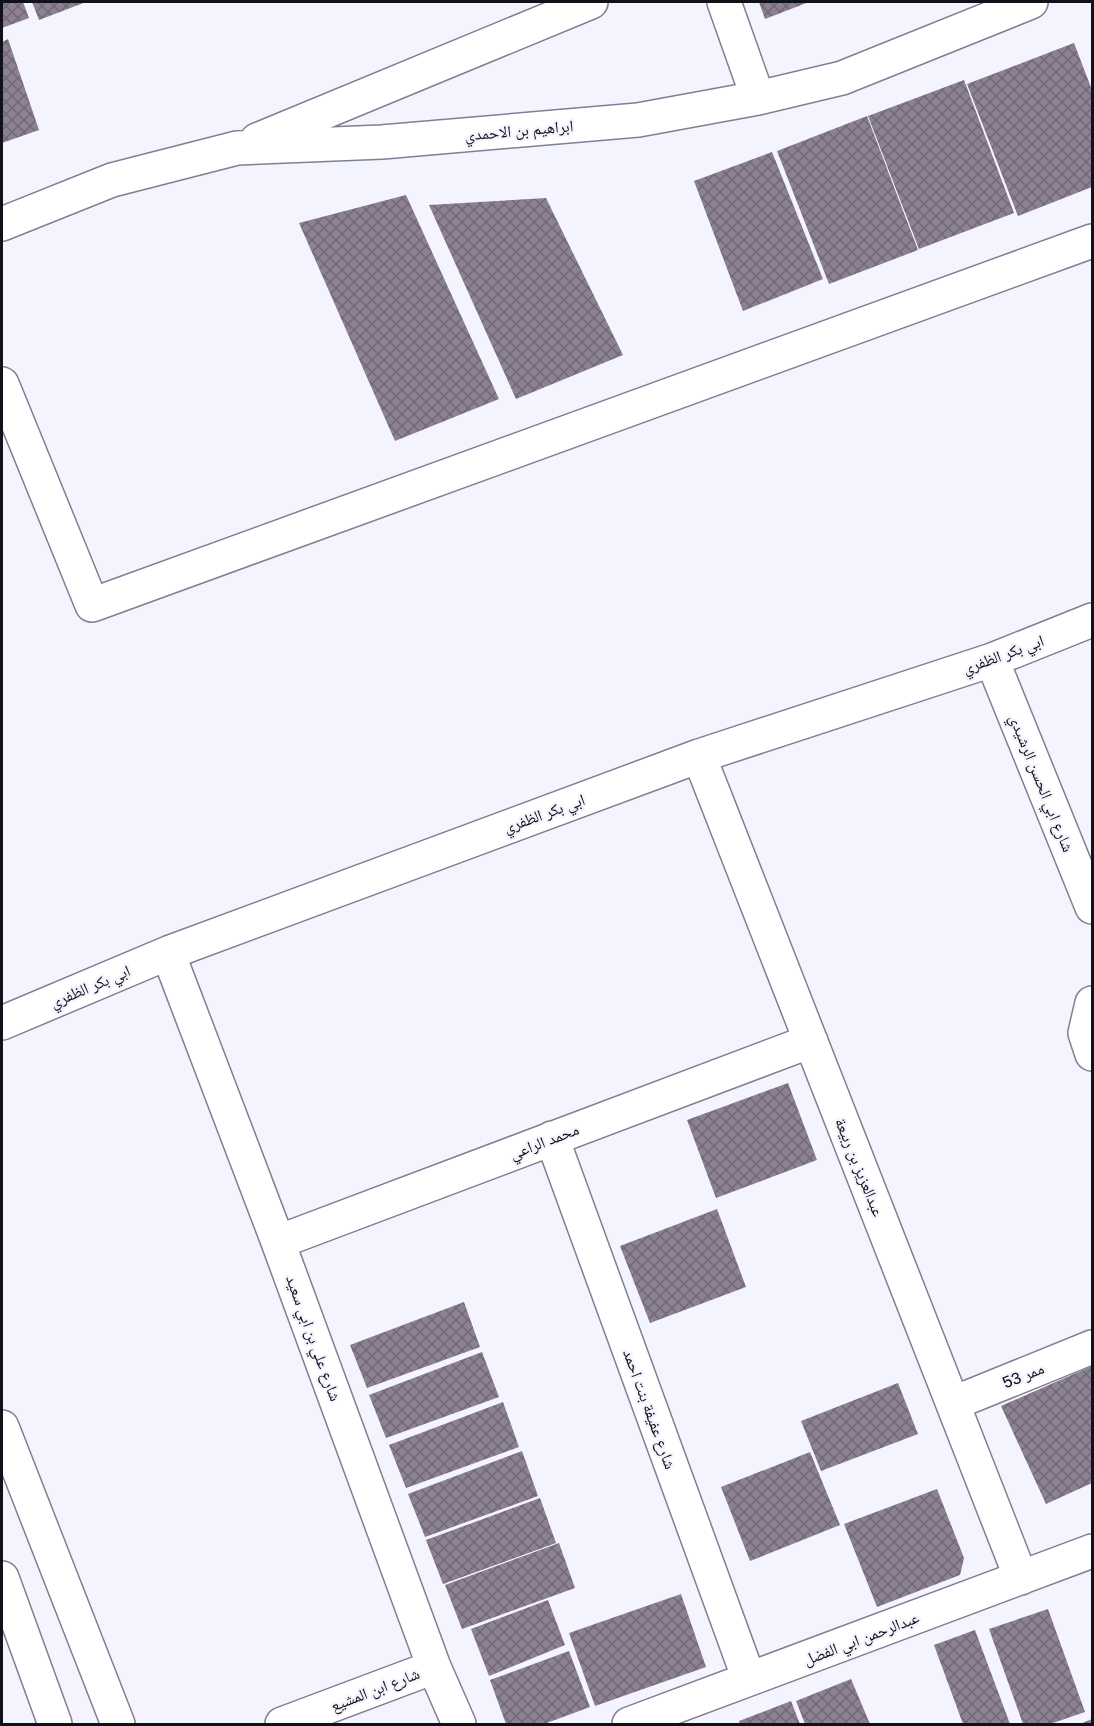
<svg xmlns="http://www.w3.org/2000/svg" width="1094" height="1726" font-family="'Golos Text','Noto Naskh Arabic',sans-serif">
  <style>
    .building { fill: url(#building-cross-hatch) }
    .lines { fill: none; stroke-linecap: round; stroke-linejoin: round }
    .minor-casing { stroke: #7f7f95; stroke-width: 36 }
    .major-casing { stroke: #7f7f95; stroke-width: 36 }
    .minor { stroke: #fff; stroke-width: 33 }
    .major { stroke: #fff; stroke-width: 33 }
    .labels { text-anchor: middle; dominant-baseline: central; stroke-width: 4.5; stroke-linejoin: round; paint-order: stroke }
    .street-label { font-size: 16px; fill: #111219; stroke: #f4f4fe }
  </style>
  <defs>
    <pattern id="building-cross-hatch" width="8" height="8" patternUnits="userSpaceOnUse" patternTransform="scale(1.5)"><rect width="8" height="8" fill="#8c8093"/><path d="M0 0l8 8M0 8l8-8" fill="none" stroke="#716777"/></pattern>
  </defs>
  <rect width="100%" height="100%" fill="#f4f4fe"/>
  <path class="building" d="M2 2H23L29 18 2 28Z
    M32 2H86L39 20Z
    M759 2H809L765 19Z
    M8 39 39 130 2 143V42Z
    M1074 43 1092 90V187L1018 216 967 84Z
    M964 80 1014 213 919 249 868 116Z
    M867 116 918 250 829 284 777 151Z
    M772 152 823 279 743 311 694 181Z
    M406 195 499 399 395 441 299 223Z
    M546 198 623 355 516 399 429 205Z
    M788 1083 817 1160 716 1198 687 1120Z
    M717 1209 746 1287 650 1323 620 1246Z
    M464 1302 480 1347 367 1388 350 1345Z
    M482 1352 499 1397 386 1438 369 1395Z
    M1092 1366V1483L1046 1504 1001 1406Z
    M898 1383 918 1434 821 1471 801 1421Z
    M503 1402 519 1447 406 1488 389 1445Z
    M522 1451 538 1496 425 1537 408 1494Z
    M810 1452 840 1525 750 1561 721 1487Z
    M937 1489 964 1558 960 1575 877 1607 844 1524Z
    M540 1498 556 1543 443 1584 426 1540Z
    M559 1543 575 1588 462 1629 445 1585Z
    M681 1594 706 1667 595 1706 569 1633Z
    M548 1600 565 1645 489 1676 471 1629Z
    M1048 1609 1085 1712 1050 1724H1023L989 1629Z
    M975 1630 1010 1724H963L934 1645Z
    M569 1651 590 1707 544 1724H506L490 1680Z
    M851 1679 870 1724H805L796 1701Z
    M791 1701 800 1724H740L739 1721Z
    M1092 1719V1724H1080Z"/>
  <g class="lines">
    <g class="minor-casing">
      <path id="minor" d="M724 2 758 98
        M257 140 591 2
        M2 224 112 180 237 148 382 142 638 120 758 98 842 78 1031 2
        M2 384 92 605 1092 241
        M992 660 1092 907
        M699 756 1021 1578
        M168 953 278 1242 434 1667 459 1724
        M1092 1003 1085 1033 1092 1054
        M2 1023 168 953 699 756 992 660 1092 620
        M552 1138 749 1679
        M278 1242 811 1041
        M954 1403 1092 1347
        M2 1427 118 1724
        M282 1724 434 1667
        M629 1724 1092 1551"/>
    </g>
    <g class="major-casing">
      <path id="major" d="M2 1578 55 1724"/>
    </g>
    <use href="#minor" class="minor"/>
    <use href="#major" class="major"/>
  </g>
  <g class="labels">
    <g class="street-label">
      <text transform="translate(519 130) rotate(-5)">ابراهيم بن الاحمدي</text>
      <text transform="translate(1003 654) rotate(-20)">ابي بكر الظفري</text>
      <text transform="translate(1042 783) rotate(68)">شارع ابي الحسن الرشيدي</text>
      <text transform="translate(544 813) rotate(-20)">ابي بكر الظفري</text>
      <text transform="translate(90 986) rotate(-23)">ابي بكر الظفري</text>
      <text transform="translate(544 1141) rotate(-21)">محمد الراعي</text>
      <text transform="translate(860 1167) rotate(68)">عبدالعزيز بن ربيعة</text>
      <text transform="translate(314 1338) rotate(70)">شارع علي بن ابي سعيد</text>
      <text transform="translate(1023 1375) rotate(-22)">ممر 53</text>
      <text transform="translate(650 1409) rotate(70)">شارع عفيفة بنت احمد</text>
      <text transform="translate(861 1638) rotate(-21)">عبدالرحمن ابي الفضل</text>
      <text transform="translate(375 1689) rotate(-21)">شارع ابن المشيع</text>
    </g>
  </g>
  <rect width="1094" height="1726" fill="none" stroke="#111219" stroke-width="6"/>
</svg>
